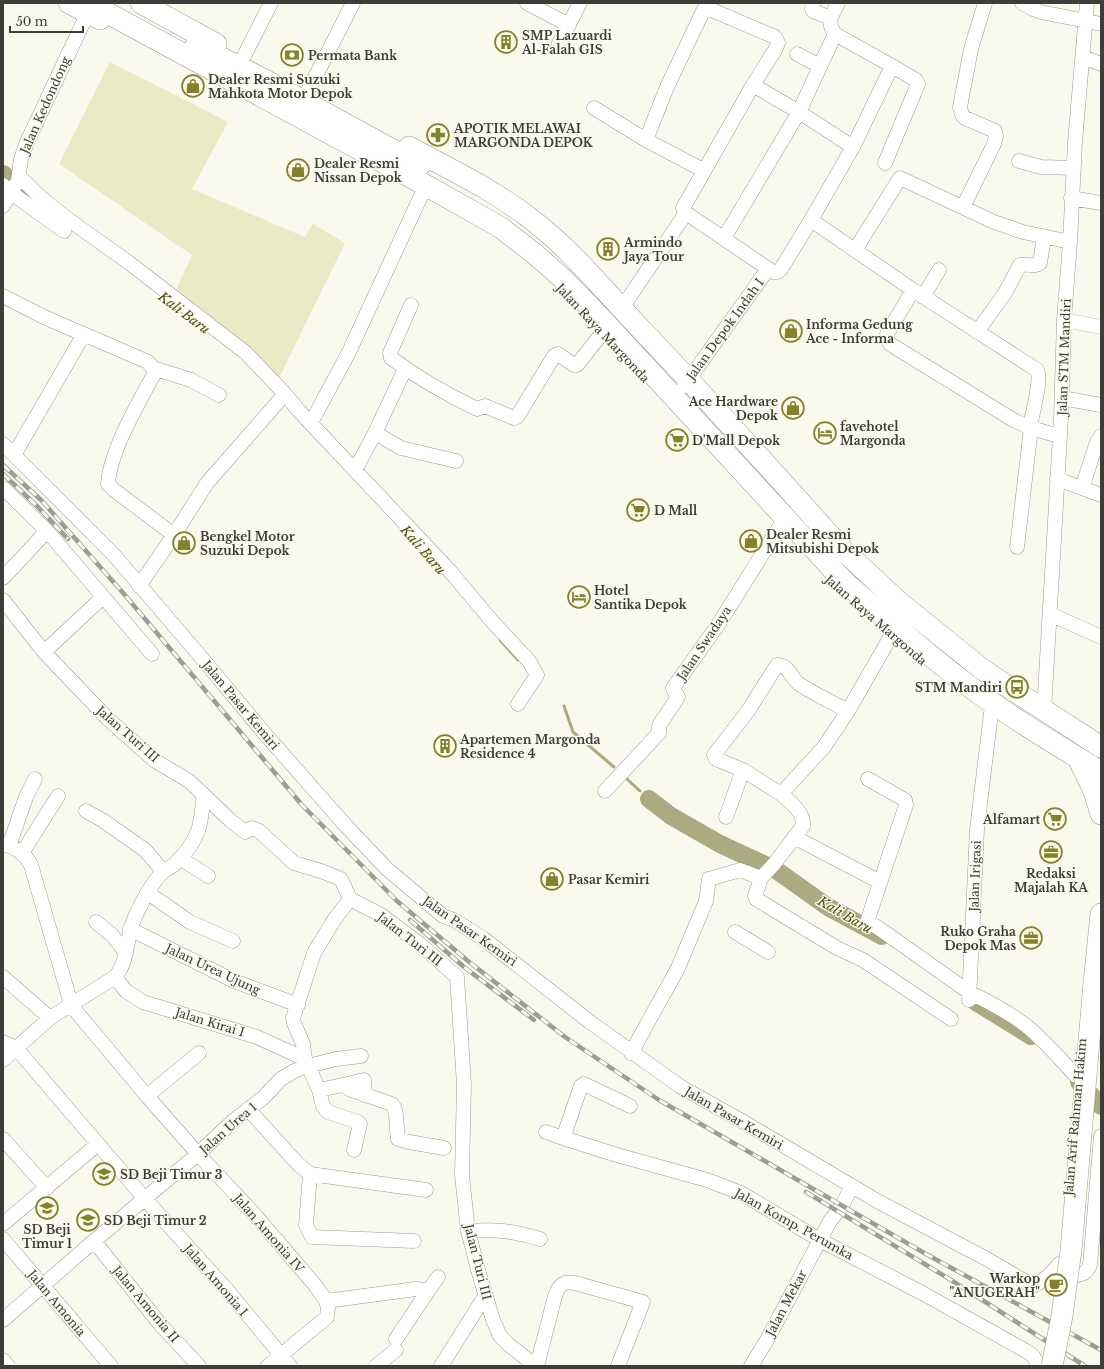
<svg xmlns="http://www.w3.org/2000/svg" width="1104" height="1369" font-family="'Libre Baskerville',serif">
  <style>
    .green { fill: #eaeac5 }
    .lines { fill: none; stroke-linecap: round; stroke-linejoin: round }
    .stream { stroke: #abaa80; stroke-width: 3 }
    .river { stroke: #abaa80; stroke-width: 18 }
    .minor-casing { stroke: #9b9b90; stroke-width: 15 }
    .highway-casing { stroke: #9b9b90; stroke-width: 22 }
    .minor { stroke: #fff; stroke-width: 14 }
    .highway { stroke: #fff; stroke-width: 21 }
    .rail-casing { stroke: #9d9d95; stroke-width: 4.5 }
    .rail { stroke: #f9f9ed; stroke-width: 3; stroke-dasharray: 9; stroke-linecap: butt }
    .highway-bridge-casing { stroke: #9b9b90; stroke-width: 22; stroke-linecap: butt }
    .highway-bridge { stroke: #fff; stroke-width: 21 }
    .labels { text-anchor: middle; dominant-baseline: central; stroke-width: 3; stroke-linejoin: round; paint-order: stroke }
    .poi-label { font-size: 12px; font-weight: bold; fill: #3d3d39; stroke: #f9f9ed; text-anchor: start }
    .street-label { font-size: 12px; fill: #3d3d39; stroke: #f9f9ed }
    .water-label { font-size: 13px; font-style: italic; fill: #534f02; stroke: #f9f9ed }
  </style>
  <rect width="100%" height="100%" fill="#f9f9ed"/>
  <path class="green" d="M110 62 228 122 192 189 305 237 313 224 345 243 278 380 243 342 173 296 192 255 59 164Z"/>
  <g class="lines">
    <path class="stream" d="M500 640 518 660
      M564 706 573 732 614 767
      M627 779 640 791"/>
    <path class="river" d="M3 174 25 194 50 212
      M649 799 671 816 720 844 776 870 828 907 882 936
      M976 1002 1031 1036
      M1079 1082 1101 1106"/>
    <g class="minor-casing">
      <path id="minor" d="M527 3 569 25
        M707 3 705 7 775 37 778 43 775 50 753 85 683 208 686 213 773 272H778L781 269 811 220 853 147 892 66 835 34C826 21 832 16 838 3
        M813 3 812 9 813 11 831 18
        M1022 3 1033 9 1041 12 1101 24
        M559 43 580 3
        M797 54 820 66
        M1083 57 1101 64
        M243 58 271 3
        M753 85 799 112 853 147
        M307 93 353 3
        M594 108 646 140 703 170
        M646 140 667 87 705 7
        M1019 161 1041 167 1074 168
        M885 163 918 84 916 80 892 66
        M19 176 38 195 65 217 128 262 246 353 285 394 299 411 449 570 491 620 529 661 537 675 518 704
        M3 185 17 197 64 231
        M1071 198 1101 203
        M3 206 18 181 21 159 27 142 91 6
        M963 207 994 144 996 136 995 131 965 118 962 115 960 107 971 49 985 3
        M811 220 913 290 1037 370C1042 379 1032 415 1030 427
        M724 238 799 112 835 34
        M855 250 900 178 994 222 1023 232 1070 242
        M913 290 887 334V337L890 344 1015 421 1031 428 1059 436
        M3 296 44 317 148 362 153 368 154 374C138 404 110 451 108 484L114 490 174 535
        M923 297 939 270
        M411 305 390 353 391 358C418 378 446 394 477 409L485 406 514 418 517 417 554 356 558 354 574 365H577L603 332
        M622 308 686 213
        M1064 320 1101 327
        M977 332 1005 293 1020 265C1026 263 1034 268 1040 263L1044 237
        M153 368 191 380 219 395
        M684 386 768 269
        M1062 398 1101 405
        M311 423 349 352 420 198 427 186
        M375 433 401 448 456 461
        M3 444 113 554 206 663 265 734 347 827 387 869 443 916 454 920 484 939 590 1022 681 1087 742 1121 879 1202 985 1258 1033 1286C1045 1280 1051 1274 1059 1264
        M14 455 84 334
        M355 470 375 433 405 369
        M1057 479 1101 495
        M3 488 47 531 152 654
        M1082 488 1097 442 1100 438 1101 436
        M1017 547 1031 428
        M3 578 47 531
        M139 586 174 535 207 483 285 394
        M3 600 44 652 108 719 154 760 189 781 230 820 245 832 252 828 259 831 294 863 321 871 341 879 350 899 381 915 420 944 457 977 464 1084 462 1175 468 1231 479 1273 493 1320 500 1336 509 1345 536 1366
        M1050 614 1101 637
        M44 652 103 597
        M1044 711 1061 418 1064 320 1070 242 1075 142 1087 3
        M868 779 905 800 906 805 867 922 877 927 969 992C987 1001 1005 1010 1021 1022 1040 1035 1060 1059 1076 1076
        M605 791 659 733V727L660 724 678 697 674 691 673 688 718 625 780 526
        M781 794 743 770 716 759 714 755 748 711 777 665C789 665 791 678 799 684 814 694 832 702 848 711
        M86 811 102 820 145 850 163 871
        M726 817 743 770
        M794 837 880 882
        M3 844C15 847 25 853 31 865L71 1004 74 1009 147 1096 198 1154 255 1215 315 1285 326 1301 328 1307 327 1317 268 1366
        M9 846 26 797 35 779
        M22 853 58 796
        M180 858 208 876
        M761 878 755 896 756 899 837 948 863 960 951 1019
        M148 893 190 922 233 941
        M350 899 334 920 314 953 293 1018 294 1023 303 1044 305 1059 319 1090 323 1106 328 1112 358 1122 360 1124 354 1150
        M96 922 112 935 126 953
        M130 929 234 981 298 1005
        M735 932 768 952
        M3 977 50 1018
        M115 977 126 991 143 1002 257 1037 305 1059
        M969 1000 977 829 991 713
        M3 1042 16 1048 145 1199 227 1290 290 1366
        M631 1053 678 968 706 901 709 879 740 870 761 878 774 864 803 826C805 813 790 802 781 794L824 747 848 711 891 636
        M3 1060 50 1018 115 977C129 961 126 936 135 917 141 904 153 881 163 872 166 869 172 867 175 864 184 855 194 842 198 831 202 819 202 807 204 795
        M343 1085 364 1080V1095
        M319 1090 343 1085 351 1090 392 1104C398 1110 396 1130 398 1139L409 1142 444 1148
        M147 1096 199 1053
        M630 1106 584 1084 581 1086 563 1138 617 1155 707 1180 741 1193 820 1240 924 1294 1028 1352 1033 1356 1039 1366
        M248 1109 298 1164 310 1174 426 1190
        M546 1132 563 1138
        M3 1139 47 1188
        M310 1174 306 1225 312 1237 414 1241
        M3 1224 98 1144
        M468 1231C497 1229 513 1231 540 1239
        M3 1239 111 1366
        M94 1241 159 1323 199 1366
        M1061 1270C1066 1275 1077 1277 1084 1273 1087 1271 1089 1268 1090 1265L1101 1136
        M428 1291 438 1277
        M326 1301 416 1289 428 1291 396 1339
        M3 1320 94 1241 198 1154 233 1121 263 1098 281 1079 294 1071 308 1066 336 1059 361 1056
        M3 1360 8 1366
        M376 1366 396 1350
        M441 1366 485 1296
        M537 1366 555 1296C559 1285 563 1281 575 1283L643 1302 618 1366
        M751 1366 767 1340 830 1221 842 1206 852 1186"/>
    </g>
    <g class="highway-casing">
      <path id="highway" d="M69 3 100 19
        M89 3 427 186 500 227 536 255 562 278 600 317 837 574 848 585C888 619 927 655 969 686 1011 718 1056 744 1101 772
        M141 3 216 44
        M196 45 265 80 420 165
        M409 147C449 169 490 188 527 216 569 247 602 288 638 326 708 399 776 475 844 551L900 603 982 669 1013 690 1101 747
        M1078 758 1094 791 1101 814
        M1094 983 1101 914"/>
    </g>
    <use href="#minor" class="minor"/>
    <use href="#highway" class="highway"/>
    <g class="rail-casing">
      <path id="rail" d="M3 465 42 501 124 594 302 805 397 901 468 961 565 1037 659 1100 926 1254 1101 1350
        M3 474 37 506 68 539
        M410 920 464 967 534 1020
        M806 1192 951 1280 1085 1366"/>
    </g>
    <use href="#rail" class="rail"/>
    <g class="highway-bridge-casing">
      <path id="highway-bridge" d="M1052 1366 1062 1316 1071 1250 1094 983"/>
    </g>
    <use href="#highway-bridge" class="highway-bridge"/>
  </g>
  <defs>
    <g id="building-ring" transform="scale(1.15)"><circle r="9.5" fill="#f9f9ed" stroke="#858129" stroke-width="1.5"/><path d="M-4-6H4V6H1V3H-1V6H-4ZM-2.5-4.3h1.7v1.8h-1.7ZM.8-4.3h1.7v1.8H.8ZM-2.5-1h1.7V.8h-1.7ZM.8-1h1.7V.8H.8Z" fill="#858129"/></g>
    <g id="bank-ring" transform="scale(1.15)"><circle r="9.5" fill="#f9f9ed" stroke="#858129" stroke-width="1.5"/><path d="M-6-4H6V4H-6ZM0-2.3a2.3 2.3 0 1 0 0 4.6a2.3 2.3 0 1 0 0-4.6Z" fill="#858129"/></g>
    <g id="shop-ring" transform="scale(1.15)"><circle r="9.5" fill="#f9f9ed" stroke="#858129" stroke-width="1.5"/><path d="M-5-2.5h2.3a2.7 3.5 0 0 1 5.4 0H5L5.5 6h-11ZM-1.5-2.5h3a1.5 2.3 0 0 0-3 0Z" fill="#858129"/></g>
    <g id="pharmacy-ring" transform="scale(1.15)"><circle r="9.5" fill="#f9f9ed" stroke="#858129" stroke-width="1.5"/><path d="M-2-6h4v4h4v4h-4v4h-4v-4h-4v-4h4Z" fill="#858129"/></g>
    <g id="hotel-ring" transform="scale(1.15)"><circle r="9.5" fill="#f9f9ed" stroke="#858129" stroke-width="1.5"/><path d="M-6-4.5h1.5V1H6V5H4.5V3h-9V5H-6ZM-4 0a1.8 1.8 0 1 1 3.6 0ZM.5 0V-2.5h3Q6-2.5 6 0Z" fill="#858129"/></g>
    <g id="supermarket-ring" transform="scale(1.15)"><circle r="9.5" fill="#f9f9ed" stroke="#858129" stroke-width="1.5"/><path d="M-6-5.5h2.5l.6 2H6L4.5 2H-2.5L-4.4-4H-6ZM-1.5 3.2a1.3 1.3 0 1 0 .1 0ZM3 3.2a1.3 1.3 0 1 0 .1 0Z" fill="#858129"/></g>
    <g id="bus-ring" transform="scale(1.15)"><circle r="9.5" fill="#f9f9ed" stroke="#858129" stroke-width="1.5"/><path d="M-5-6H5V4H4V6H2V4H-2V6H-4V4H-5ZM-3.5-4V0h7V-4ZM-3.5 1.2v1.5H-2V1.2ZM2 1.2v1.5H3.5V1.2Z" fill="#858129"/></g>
    <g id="office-ring" transform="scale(1.15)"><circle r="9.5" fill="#f9f9ed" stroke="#858129" stroke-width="1.5"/><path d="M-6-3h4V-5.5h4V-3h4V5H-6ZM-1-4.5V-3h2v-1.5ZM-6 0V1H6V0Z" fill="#858129"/></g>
    <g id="school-ring" transform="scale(1.15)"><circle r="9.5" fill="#f9f9ed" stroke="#858129" stroke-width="1.5"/><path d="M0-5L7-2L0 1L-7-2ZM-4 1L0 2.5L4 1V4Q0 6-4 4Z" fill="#858129"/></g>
    <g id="cafe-ring" transform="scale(1.15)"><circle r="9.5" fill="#f9f9ed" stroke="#858129" stroke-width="1.5"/><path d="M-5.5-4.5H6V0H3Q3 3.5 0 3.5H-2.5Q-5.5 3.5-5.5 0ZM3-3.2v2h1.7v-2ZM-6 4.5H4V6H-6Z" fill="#858129"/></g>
  </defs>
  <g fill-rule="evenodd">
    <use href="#building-ring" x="506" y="42"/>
    <use href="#bank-ring" x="292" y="55"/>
    <use href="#shop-ring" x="193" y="86"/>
    <use href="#pharmacy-ring" x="438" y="135"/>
    <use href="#shop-ring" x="298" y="170"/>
    <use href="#building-ring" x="608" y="249"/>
    <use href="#shop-ring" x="791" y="331"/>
    <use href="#shop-ring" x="793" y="408"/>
    <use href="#hotel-ring" x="825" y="433"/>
    <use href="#supermarket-ring" x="677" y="440"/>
    <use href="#supermarket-ring" x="638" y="510"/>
    <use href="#shop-ring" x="751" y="541"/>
    <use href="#shop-ring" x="184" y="543"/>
    <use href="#hotel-ring" x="579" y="597"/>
    <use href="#bus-ring" x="1017" y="687"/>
    <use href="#building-ring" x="445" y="746"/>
    <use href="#supermarket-ring" x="1055" y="819"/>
    <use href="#office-ring" x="1051" y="852"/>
    <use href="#shop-ring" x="552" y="879"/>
    <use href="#office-ring" x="1031" y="938"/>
    <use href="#school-ring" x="104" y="1174"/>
    <use href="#school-ring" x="47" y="1208"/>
    <use href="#school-ring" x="88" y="1220"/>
    <use href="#cafe-ring" x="1056" y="1285"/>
  </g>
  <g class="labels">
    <g class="poi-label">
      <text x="522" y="35">SMP Lazuardi<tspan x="522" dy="14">Al-Falah GIS</tspan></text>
      <text x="308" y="55">Permata Bank</text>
      <text x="208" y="79">Dealer Resmi Suzuki<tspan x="208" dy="14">Mahkota Motor Depok</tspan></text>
      <text x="454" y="128">APOTIK MELAWAI<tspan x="454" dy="14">MARGONDA DEPOK</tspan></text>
      <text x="314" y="163">Dealer Resmi<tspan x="314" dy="14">Nissan Depok</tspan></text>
      <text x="624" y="242">Armindo<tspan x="624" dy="14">Jaya Tour</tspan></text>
      <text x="806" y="324">Informa Gedung<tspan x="806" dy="14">Ace - Informa</tspan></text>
      <text x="778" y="401" text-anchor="end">Ace Hardware<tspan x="778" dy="14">Depok</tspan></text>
      <text x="840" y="426">favehotel<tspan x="840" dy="14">Margonda</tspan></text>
      <text x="692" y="440">D'Mall Depok</text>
      <text x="654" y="510">D Mall</text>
      <text x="766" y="534">Dealer Resmi<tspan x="766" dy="14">Mitsubishi Depok</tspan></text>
      <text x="200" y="536">Bengkel Motor<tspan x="200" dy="14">Suzuki Depok</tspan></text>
      <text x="594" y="590">Hotel<tspan x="594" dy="14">Santika Depok</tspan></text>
      <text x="1002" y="687" text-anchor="end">STM Mandiri</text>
      <text x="460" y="739">Apartemen Margonda<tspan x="460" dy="14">Residence 4</tspan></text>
      <text x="1040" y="819" text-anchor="end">Alfamart</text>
      <text x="1051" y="873" text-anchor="middle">Redaksi<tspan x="1051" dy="14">Majalah KA</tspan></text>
      <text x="568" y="879">Pasar Kemiri</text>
      <text x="1016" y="931" text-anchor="end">Ruko Graha<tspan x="1016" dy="14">Depok Mas</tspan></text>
      <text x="120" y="1174">SD Beji Timur 3</text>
      <text x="104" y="1220">SD Beji Timur 2</text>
      <text x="47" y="1229" text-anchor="middle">SD Beji<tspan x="47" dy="14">Timur 1</tspan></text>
      <text x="1040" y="1278" text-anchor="end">Warkop<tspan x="1040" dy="14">"ANUGERAH"</tspan></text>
    </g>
    <g class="street-label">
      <text transform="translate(45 105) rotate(-66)">Jalan Kedondong</text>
      <text transform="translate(725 329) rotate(-54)">Jalan Depok Indah I</text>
      <text transform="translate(603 333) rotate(47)">Jalan Raya Margonda</text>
      <text transform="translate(1064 357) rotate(-88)">Jalan STM Mandiri</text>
      <text transform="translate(876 620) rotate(41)">Jalan Raya Margonda</text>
      <text transform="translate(704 643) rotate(-56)">Jalan Swadaya</text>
      <text transform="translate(241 705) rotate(50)">Jalan Pasar Kemiri</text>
      <text transform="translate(128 734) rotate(41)">Jalan Turi III</text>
      <text transform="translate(975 876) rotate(-88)">Jalan Irigasi</text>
      <text transform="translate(470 931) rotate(35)">Jalan Pasar Kemiri</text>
      <text transform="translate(410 939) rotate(38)">Jalan Turi III</text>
      <text transform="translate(213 969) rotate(25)">Jalan Urea Ujung</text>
      <text transform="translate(210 1022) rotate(17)">Jalan Kirai I</text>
      <text transform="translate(1075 1117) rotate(-85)">Jalan Arif Rahman Hakim</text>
      <text transform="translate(734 1118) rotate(30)">Jalan Pasar Kemiri</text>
      <text transform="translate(228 1128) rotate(-41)">Jalan Urea 1</text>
      <text transform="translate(794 1224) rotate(29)">Jalan Komp. Perumka</text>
      <text transform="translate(269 1233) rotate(49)">Jalan Amonia IV</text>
      <text transform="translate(478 1262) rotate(76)">Jalan Turi III</text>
      <text transform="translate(216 1280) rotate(49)">Jalan Amonia I</text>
      <text transform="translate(57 1303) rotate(50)">Jalan Amonia</text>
      <text transform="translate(786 1303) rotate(-62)">Jalan Mekar</text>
      <text transform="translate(146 1304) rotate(50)">Jalan Amonia II</text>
    </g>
    <g class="water-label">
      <text transform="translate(184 313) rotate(37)">Kali Baru</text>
      <text transform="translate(423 550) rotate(49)">Kali Baru</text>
      <text transform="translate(845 915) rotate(30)">Kali Baru</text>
    </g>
  </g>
  <rect width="1104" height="1369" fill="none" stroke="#3d3d39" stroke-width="8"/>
  <path d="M10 26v6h73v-6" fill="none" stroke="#3d3d39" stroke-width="2"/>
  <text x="16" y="26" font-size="12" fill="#3d3d39" stroke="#f9f9ed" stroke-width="3" paint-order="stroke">50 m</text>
</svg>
